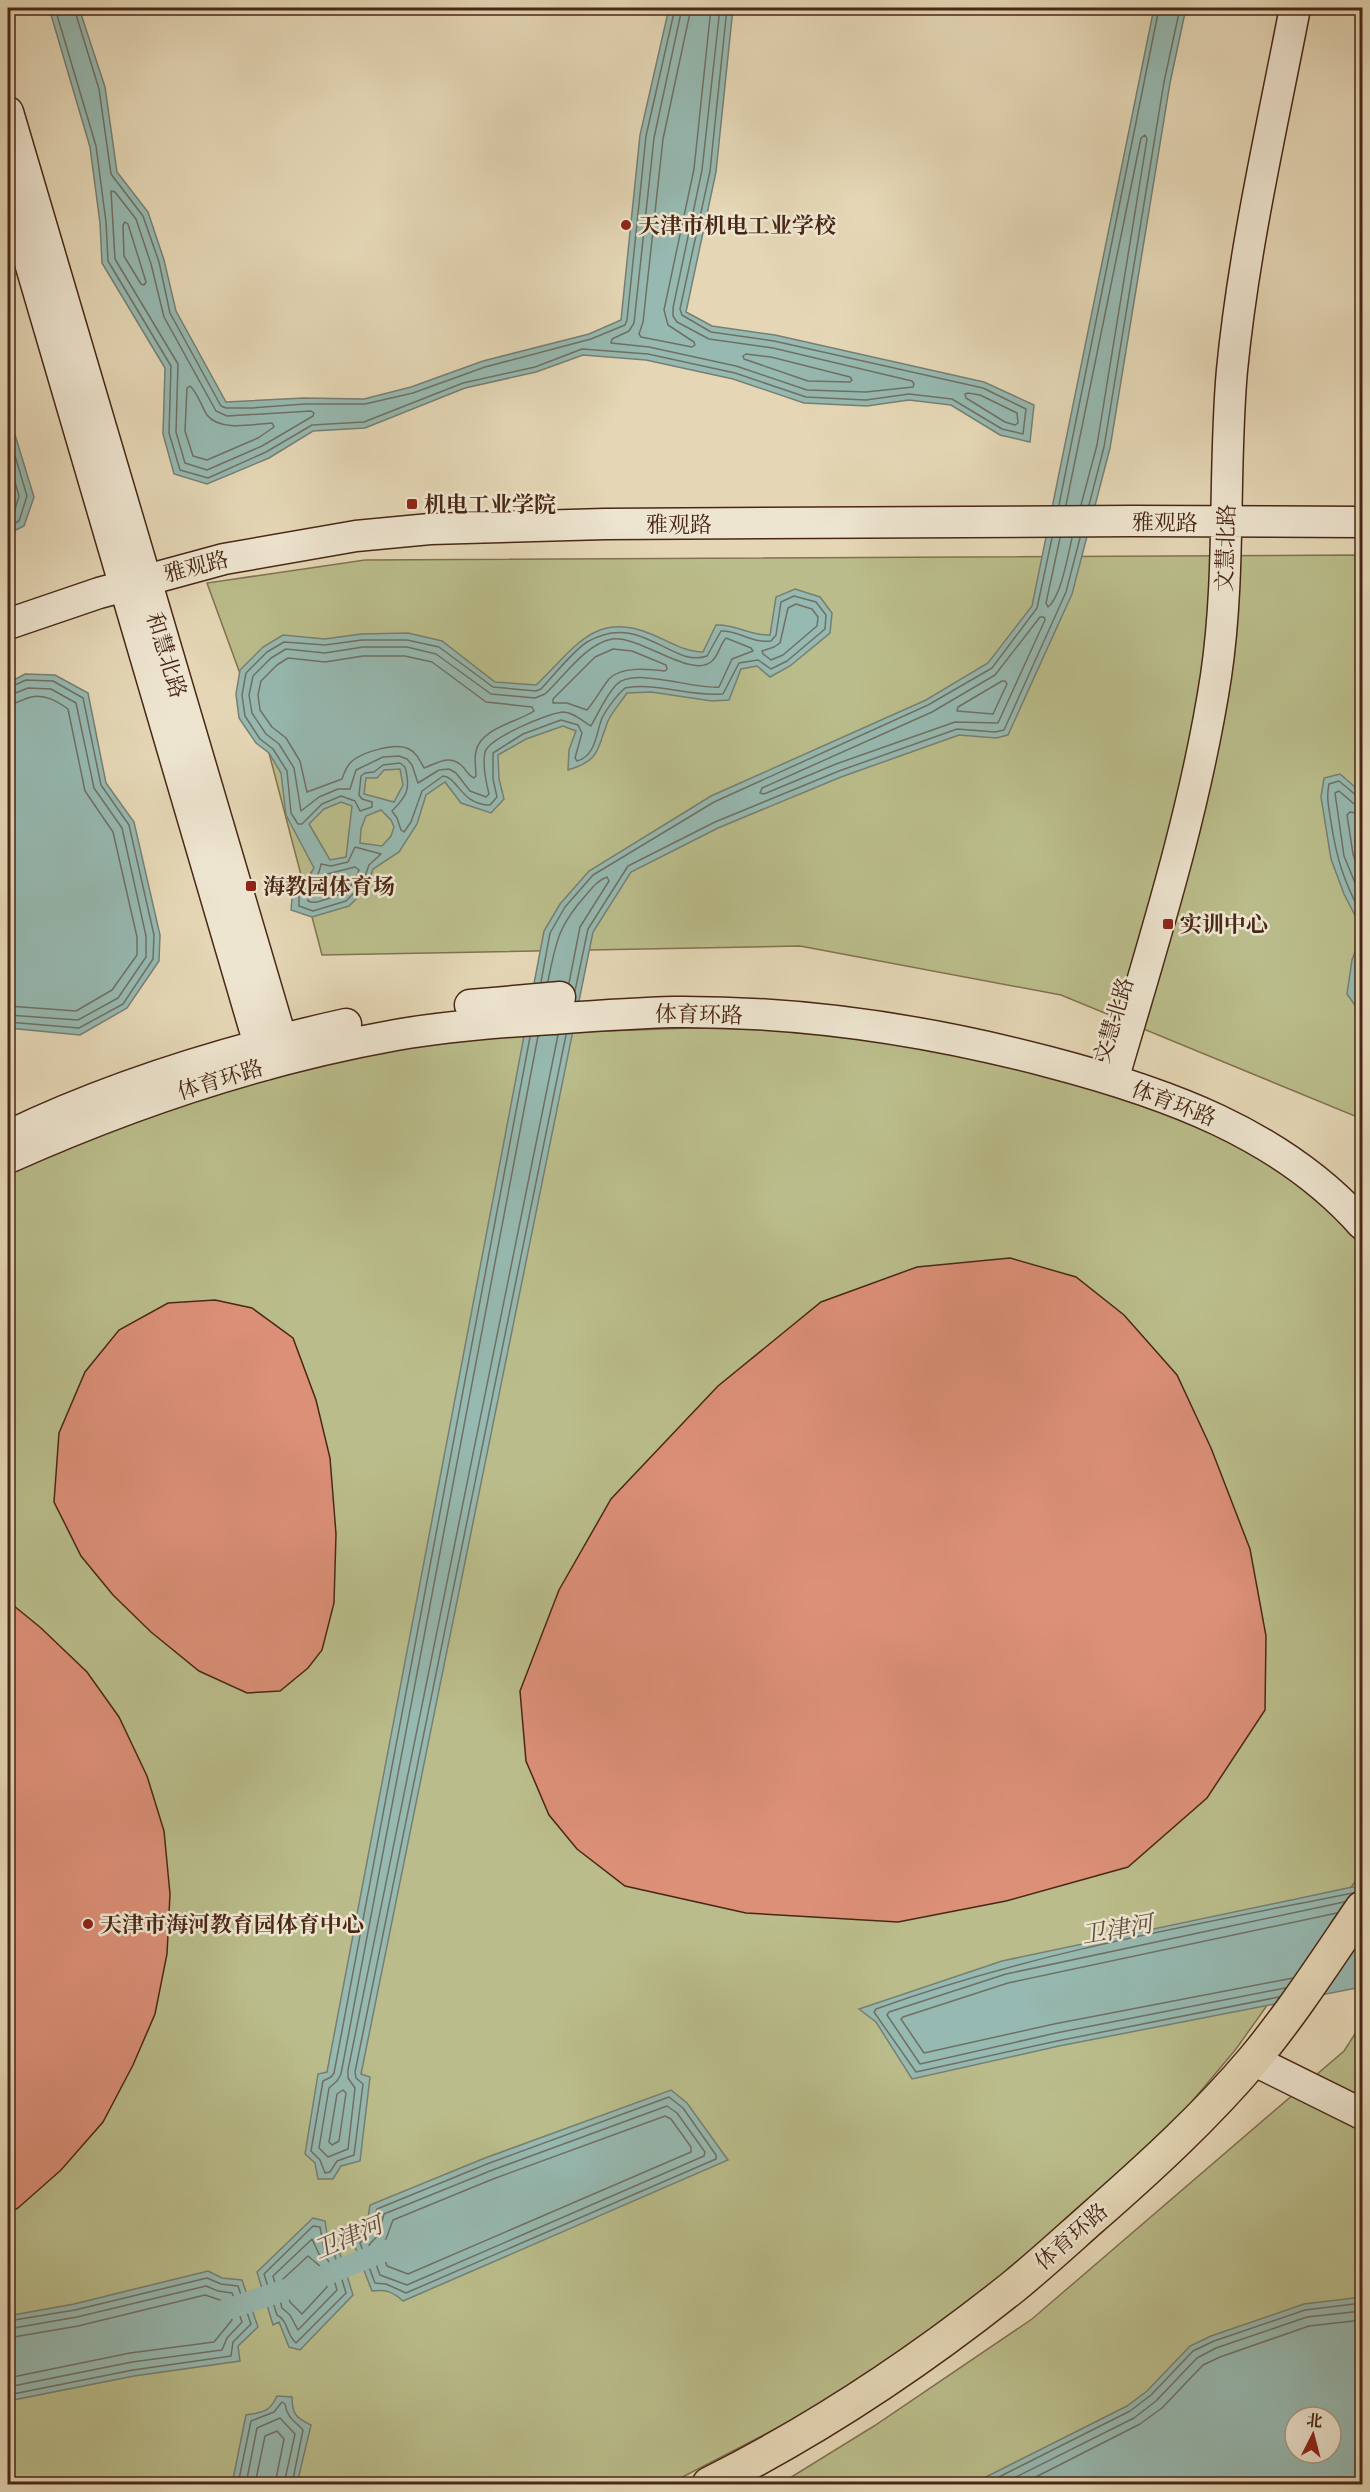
<svg xmlns="http://www.w3.org/2000/svg" width="1370" height="2492" font-family="'Gentium Book Plus','Noto Serif SC',serif">
  <style>
    .green { fill: #babd8b; stroke: #827250; stroke-width: 1.5; fill-rule: evenodd }
    .water { fill: #96b9b1; stroke: #777f73; stroke-width: 1.5; fill-rule: evenodd }
    .lines { fill: none; stroke-linecap: round; stroke-linejoin: round }
    .shore { stroke: #707064; stroke-width: 1.5 }
    .canal { stroke: #96b9b1; stroke-width: 21 }
    .building { fill: #dc9078; stroke: #492716; stroke-width: 1.5 }
    .secondary-casing { stroke: #492716; stroke-width: 33 }
    .primary-casing { stroke: #492716; stroke-width: 36 }
    .secondary { stroke: #eee5d0; stroke-width: 30 }
    .primary { stroke: #e5d7b6; stroke-width: 33 }
    .poi-dot { fill: #8f2418; stroke: #eee5d0; stroke-width: 2 }
    .labels { text-anchor: middle; dominant-baseline: central; stroke-width: 5; stroke-linejoin: round; paint-order: stroke }
    .poi-label { font-size: 22px; font-weight: bold; fill: #492716; stroke: #eee5d0; text-anchor: start }
    .street-label { font-size: 22px; fill: #492716; stroke: #eee5d0 }
    .water-label { font-size: 24px; font-style: italic; fill: #5c4c3d; stroke: #eee5d0 }
  </style>
  <rect width="100%" height="100%" fill="#e5d7b6"/>
  <filter id="stains"><feTurbulence type="fractalNoise" baseFrequency=".00333" numOctaves="4"/><feColorMatrix values="0 0 0 0 .2 0 0 0 0 .09 0 0 0 0 .02 0 0 0 .5 -.17"/></filter>
  <radialGradient id="worn" r=".72"><stop offset=".6" stop-color="#630" stop-opacity="0"/><stop offset="1" stop-color="#630" stop-opacity=".3"/></radialGradient>
  <path class="green" d="M1362 555V1119L1061 995 800 946 322 955 269 753 207 583 365 560Z
    M691 1028 799 1030 963 1055 1038 1070 1203 1123 1272 1163 1325 1205 1362 1247V1872L1236 2049 1174 2123 991 2287 893 2359 816 2408 669 2484H8V1175L95 1134 232 1088 344 1059 420 1045 496 1035Z
    M1362 2023V2484H780L874 2426 1032 2319 1344 2051ZM1295 2417H1331V2453H1295Z"/>
  <path class="water" d="M49 8H79L105 87 117 172 148 212 164 260 176 311 226 402 304 398 364 399 411 387 483 361 589 334 621 320 640 135 669 8H733L716 172 686 312 712 326 775 335 984 382 1034 405 1030 442 1000 435 951 405 909 400 867 406 804 403 733 379 646 360 583 355 536 372 465 388 365 428 313 431 269 458 207 484 174 474 163 434 165 368 102 263 100 223 90 147Z
    M1154 8H1186L1170 83 1110 448 1072 594 1008 735 996 738 959 735 841 777 718 828 631 872 593 932 361 2074 370 2077 360 2161 341 2166 333 2179H318L315 2163 305 2154 318 2074 327 2072 544 931 560 904 589 871 711 796 926 700 988 663 1032 606Z
    M8 412 34 497 24 526 8 534Z
    M795 589 820 597 832 613 830 633 790 666 770 677 757 666 741 669 729 700 712 701 651 692 627 693C621 702 612 712 608 721 597 749 601 760 568 770L569 750 576 731 563 726 526 739 498 755 499 779 504 799 491 813 461 803 445 782 426 795 417 824 399 852 373 869 367 888 349 906 312 917 291 910 293 889 304 884 314 868 286 815 281 773 269 753 256 743 239 718 236 694 240 670 263 647 283 635 325 639 361 634 408 633 442 641 495 682 536 685C574 650 593 610 651 634 669 641 684 652 703 652L716 625C736 624 750 636 770 635L776 597ZM400 769 403 785 394 802 364 794 366 778H377L384 770ZM341 802 352 806 346 857 330 860 309 824 324 809ZM381 810 391 820 394 827 391 836 382 846 360 843 361 829 366 816Z
    M25 674 55 675 88 693 106 783 134 822 160 935 159 961 127 1008 80 1035 8 1028V683Z
    M1340 774 1362 793V929L1344 894 1331 859 1321 797 1324 778Z
    M1362 933V1015L1347 994 1352 960Z
    M1362 1885V1987L1059 2046 912 2079 876 2022 859 2009 1002 1961Z
    M671 2090 687 2103 728 2160 403 2301C393 2292 386 2289 372 2291L352 2239 366 2230 370 2205 485 2158Z
    M313 2218 325 2221 329 2246 337 2244 353 2295 300 2350 289 2347 279 2322 273 2325 257 2272Z
    M208 2271 222 2278 242 2280 258 2327 238 2346 240 2361 134 2376 8 2401V2316L74 2304Z
    M1362 2297V2484H972L1127 2406 1147 2391 1190 2346 1211 2336 1304 2304ZM1295 2417H1331V2453H1295Z
    M277 2396 292 2397C292 2414 296 2418 311 2425L297 2484H232L246 2415C263 2412 269 2413 277 2396Z"/>
  <g class="lines">
    <path class="shore" d="M55 8 96 146 106 222 108 261 171 366 169 433 180 470 208 478 266 452 312 425 364 422 463 383 535 367 582 349 648 354 735 373 806 397 866 400 909 394 952 399 1002 429 1023 434 1026 409 983 388 774 341 711 332 682 315 680 309 710 171 727 8
      M74 8 99 89 111 174 143 216 159 262 170 313 221 406 226 408H252L305 404H365L413 393 485 367 591 339 625 325 627 320 646 136 675 8
      M682 8 654 138 634 323 629 331 612 339 611 343 649 347 736 366 807 390 866 392 913 387 914 384 912 381 773 348 709 339 677 322 673 316V308L702 170 720 8
      M691 8 663 139 643 322 639 334 641 337 692 347 695 345 694 342 668 325 664 310 694 169 711 8
      M111 191 115 192 136 219 151 264 164 317 216 411 227 416 311 411 314 413 313 416 262 446 207 470 185 463 176 432 178 364 115 259Z
      M125 222 128 224 146 282 144 285 141 284 124 256 123 225Z
      M746 354 771 357 850 377 852 380 850 382 808 381 744 359 743 356Z
      M190 386C198 393 201 406 207 415 220 432 254 424 272 423L274 427 258 438 207 460 193 456 185 431 187 388Z
      M968 393 980 395 1017 413 1018 423 1015 425 1005 422 966 398 965 394Z
      M8 432 27 496 19 521 8 527
      M8 458 19 496 13 516 8 519
      M1059 505 1159 8
      M1066 505 1141 138 1145 135 1147 139 1097 445 1081 505
      M1089 505 1104 447 1164 82 1180 8
      M1060 538 1046 603 1048 607C1061 597 1068 555 1072 538
      M794 596 816 602 826 615 825 629 787 661 771 669 758 660 739 663 723 694C690 697 658 682 625 688 617 695 607 708 602 718 596 733 596 756 577 761L575 758 582 733 578 725 561 720 523 734 493 753V779L497 797 490 805C461 805 458 777 443 776L422 791 411 822 404 832 401 830 397 818 392 811C407 796 411 789 405 767L400 763 383 765 374 772 365 773 361 776 359 795 362 799 372 802V807L360 811 355 801 341 796 322 804 302 824H298L291 813 287 771 273 749 260 739 245 716 242 695 246 673 267 652 284 642 325 645 362 640H407L439 647 493 687 536 691 541 689C553 676 574 650 587 642 641 610 672 669 707 656L721 631C739 630 749 643 771 641L776 635 781 602Z
      M796 604 812 609 818 617 817 626 783 655 771 660 763 654 762 651 774 647 780 643 788 608Z
      M1040 617H1044L1045 620 998 723 955 722 836 764 764 794 760 793 762 788 932 712 995 675Z
      M726 638 751 648 753 651 732 659 719 687C695 690 633 666 616 685 605 697 599 712 591 726 583 722 574 712 563 712 548 713 489 738 485 752 482 765 486 782 489 794L486 797 470 791 456 773 449 769 439 770 418 783 412 765 407 759 399 756 383 757 356 770 350 789H338L319 797 301 811 294 768 279 744 266 734 252 713 249 695 253 676 271 658 286 649 325 653 363 647H407L436 654 491 694 535 698 545 694C564 677 585 644 612 639 640 635 692 680 712 661 719 655 720 644 726 638Z
      M613 649 632 651 666 665 667 669 665 671C649 669 621 666 609 679 601 689 595 701 587 710L567 703H553V699L595 657Z
      M363 656H405L432 662 486 702 532 707 534 711C518 722 481 728 476 751 474 759 476 768 476 776L474 778C469 776 468 773 464 768 451 753 438 763 424 768 420 761 417 753 409 749 395 742 362 752 351 762 346 767 344 773 342 779L307 792 300 761 286 738 272 727 260 710 258 695 261 681 277 665 288 658 325 662Z
      M1002 681H1005L1007 684 993 714 957 711 958 707Z
      M8 688 26 680 53 681 83 698 101 785 129 825 154 935 153 959 123 1004 79 1028 8 1022
      M8 696 28 688 51 689 76 703 94 788 122 828 146 936V957L118 998 78 1020 8 1015
      M8 705C17 704 22 699 31 697 45 694 57 701 68 709L85 791 113 832 137 937V955L112 990 76 1011 8 1006
      M1362 797 1357 796 1339 781 1329 784C1326 798 1329 808 1331 822 1337 861 1344 881 1362 916
      M1362 805 1353 803 1339 791 1335 793 1344 856 1362 900
      M1362 814 1350 812 1347 815 1353 854 1362 880
      M355 847 381 854 369 865 362 885 346 901 313 911 299 906V894C310 887 319 877 321 864L331 866 348 862Z
      M355 867 359 870C354 887 344 894 327 899 320 901 315 904 308 901V897L314 892 327 874Z
      M548 981C556 942 558 926 586 895 592 888 598 880 607 877L609 881 580 927 569 983
      M541 982 550 933 565 907 593 875 714 802 928 705 992 668 1037 608 1052 538
      M575 991 588 929 628 866 715 822 839 771 957 729 995 732 1004 730 1066 592 1080 538
      M538 1036 341 2074 337 2081 329 2088 319 2148 328 2157 348 2149 355 2088 348 2078V2070L558 1035
      M530 1037 334 2073 331 2077 323 2081 311 2151 320 2160 325 2173 330 2172 337 2161 354 2155 363 2084 356 2078 355 2072 566 1035
      M1293 1978 1054 2024 924 2053 901 2019 903 2017 1008 1983 1337 1913
      M1285 1988 1056 2033 920 2064 887 2015 889 2012 1006 1974 1344 1902
      M1279 1997 1057 2041 916 2072 874 2012 876 2009C1030 1953 1192 1925 1353 1893
      M343 2090 346 2093 339 2141 332 2145 329 2142 337 2094Z
      M669 2097 683 2108 716 2155V2159L406 2293 386 2284 375 2283 360 2243 371 2232 377 2209 487 2164Z
      M667 2106 677 2113 705 2152 704 2156 407 2285 380 2275 369 2245 378 2235 384 2214 490 2171Z
      M665 2116 671 2119 691 2147V2152L408 2274 387 2266 380 2248 386 2239 393 2220 493 2179Z
      M313 2226 320 2227 324 2249 334 2253 346 2293 296 2343C286 2335 289 2321 277 2315L264 2274Z
      M312 2239 319 2254 328 2260 337 2290 298 2330 290 2315 282 2308 273 2276Z
      M308 2256 321 2267 327 2287 302 2314 290 2302 283 2279Z
      M8 2321 75 2310 207 2278 221 2284 238 2286 251 2324 233 2342 231 2356 133 2370 8 2395
      M8 2329 77 2317 206 2286 218 2291 232 2293 242 2322 227 2338 222 2350 132 2362 8 2387
      M8 2338 78 2326 205 2295 226 2302 232 2320 214 2342 130 2353 8 2378
      M238 2484 251 2421 274 2412 282 2402 285 2404C287 2418 295 2421 303 2430L292 2484
      M246 2484 257 2428 280 2418 295 2434 284 2484
      M255 2484 265 2436 277 2431 284 2439 275 2484
      M985 2484 1130 2411 1151 2395 1193 2351 1214 2341 1305 2310 1362 2303
      M1002 2484 1134 2418 1156 2401 1197 2358 1216 2348 1307 2317 1362 2311
      M1022 2484 1140 2424 1162 2408 1203 2365 1220 2357 1309 2326 1362 2320"/>
    <path class="canal" d="M222 2311 306 2283 387 2250"/>
  </g>
  <path class="building" d="M1010 1258 1076 1277 1124 1315 1177 1375 1211 1448 1250 1549 1266 1636 1265 1710 1207 1798 1128 1867 1006 1901 898 1922 746 1913 625 1886 577 1849 549 1815 526 1761 520 1691 559 1590 611 1499 718 1386 821 1302 917 1267Z
    M215 1300 252 1308 293 1338 316 1400 330 1458 336 1534 334 1603 322 1650 308 1668 280 1691 247 1693 199 1671 151 1632 113 1595 81 1556 54 1502 59 1433 85 1372 119 1330 168 1303Z
    M8 1601 41 1628 87 1672 119 1717 147 1776 164 1831 170 1894 167 1954 155 2014 133 2065 103 2122 61 2170 18 2208 8 2214Z"/>
  <g class="lines">
    <g class="secondary-casing">
      <path id="secondary" d="M8 112 287 1058
        M8 188 265 1065
        M8 624 99 593 224 559 356 536 430 529 605 524 1132 521 1362 522
        M470 1005 560 997
        M1113 1080C1152 947 1195 813 1216 676 1231 575 1223 471 1232 370 1244 248 1272 127 1295 8
        M8 1136C116 1084 229 1050 346 1024
        M8 1158C131 1103 262 1059 396 1035 448 1026 500 1022 552 1019 593 1016 633 1013 674 1012 799 1011 928 1030 1049 1062 1164 1092 1281 1133 1362 1224
        M1253 2060 1362 2114"/>
    </g>
    <g class="primary-casing">
      <path id="primary" d="M709 2484C817 2430 919 2362 1013 2287 1040 2265 1066 2241 1092 2218 1148 2169 1206 2116 1254 2059 1293 2012 1327 1959 1362 1908"/>
    </g>
    <use href="#secondary" class="secondary"/>
    <use href="#primary" class="primary"/>
  </g>
  <g class="poi-dot">
    <circle cx="626" cy="225" r="6"/>
    <rect x="406" y="498" width="12" height="12" rx="3"/>
    <rect x="245" y="880" width="12" height="12" rx="3"/>
    <rect x="1162" y="918" width="12" height="12" rx="3"/>
    <circle cx="88" cy="1924" r="6"/>
  </g>
  <g class="labels">
    <g class="poi-label">
      <text x="638" y="225">天津市机电工业学校</text>
      <text x="424" y="504">机电工业学院</text>
      <text x="263" y="886">海教园体育场</text>
      <text x="1180" y="924">实训中心</text>
      <text x="100" y="1924">天津市海河教育园体育中心</text>
    </g>
    <g class="street-label">
      <text transform="translate(1165 522) rotate(1)">雅观路</text>
      <text x="679" y="524">雅观路</text>
      <text transform="translate(1225 548) rotate(-88)">文慧北路</text>
      <text transform="translate(196 566) rotate(-14)">雅观路</text>
      <text transform="translate(167 655) rotate(73)">和慧北路</text>
      <text transform="translate(699 1014) rotate(1)">体育环路</text>
      <text transform="translate(1113 1020) rotate(-73)">文慧北路</text>
      <text transform="translate(220 1079) rotate(-17)">体育环路</text>
      <text transform="translate(1174 1103) rotate(21)">体育环路</text>
      <text transform="translate(1071 2236) rotate(-41)">体育环路</text>
    </g>
    <g class="water-label">
      <text transform="translate(1117 1929) rotate(-10)">卫津河</text>
      <text transform="translate(348 2237) rotate(-23)">卫津河</text>
    </g>
  </g>
  <rect width="1370" height="2492" fill="none" stroke="#e5d7b6" stroke-width="30"/>
  <rect x="9" y="9" width="1352" height="2474" fill="none" stroke="#492716" stroke-width="3"/>
  <rect x="15" y="15" width="1340" height="2462" fill="none" stroke="#492716" stroke-width="1.5"/>
  <g transform="translate(1313 2435) rotate(6)"><circle r="28" fill="#eee5d0" stroke="#ac9986" stroke-width="1.5"/>
  <path d="M0-4.5L10 22L0 15L-10 22Z" fill="#8f2418"/>
  <text y="-9" font-size="16" font-weight="bold" text-anchor="middle" fill="#492716">北</text>
  </g>
  <rect width="100%" height="100%" filter="url(#stains)"/>
  <rect width="100%" height="100%" fill="url(#worn)"/>
</svg>
